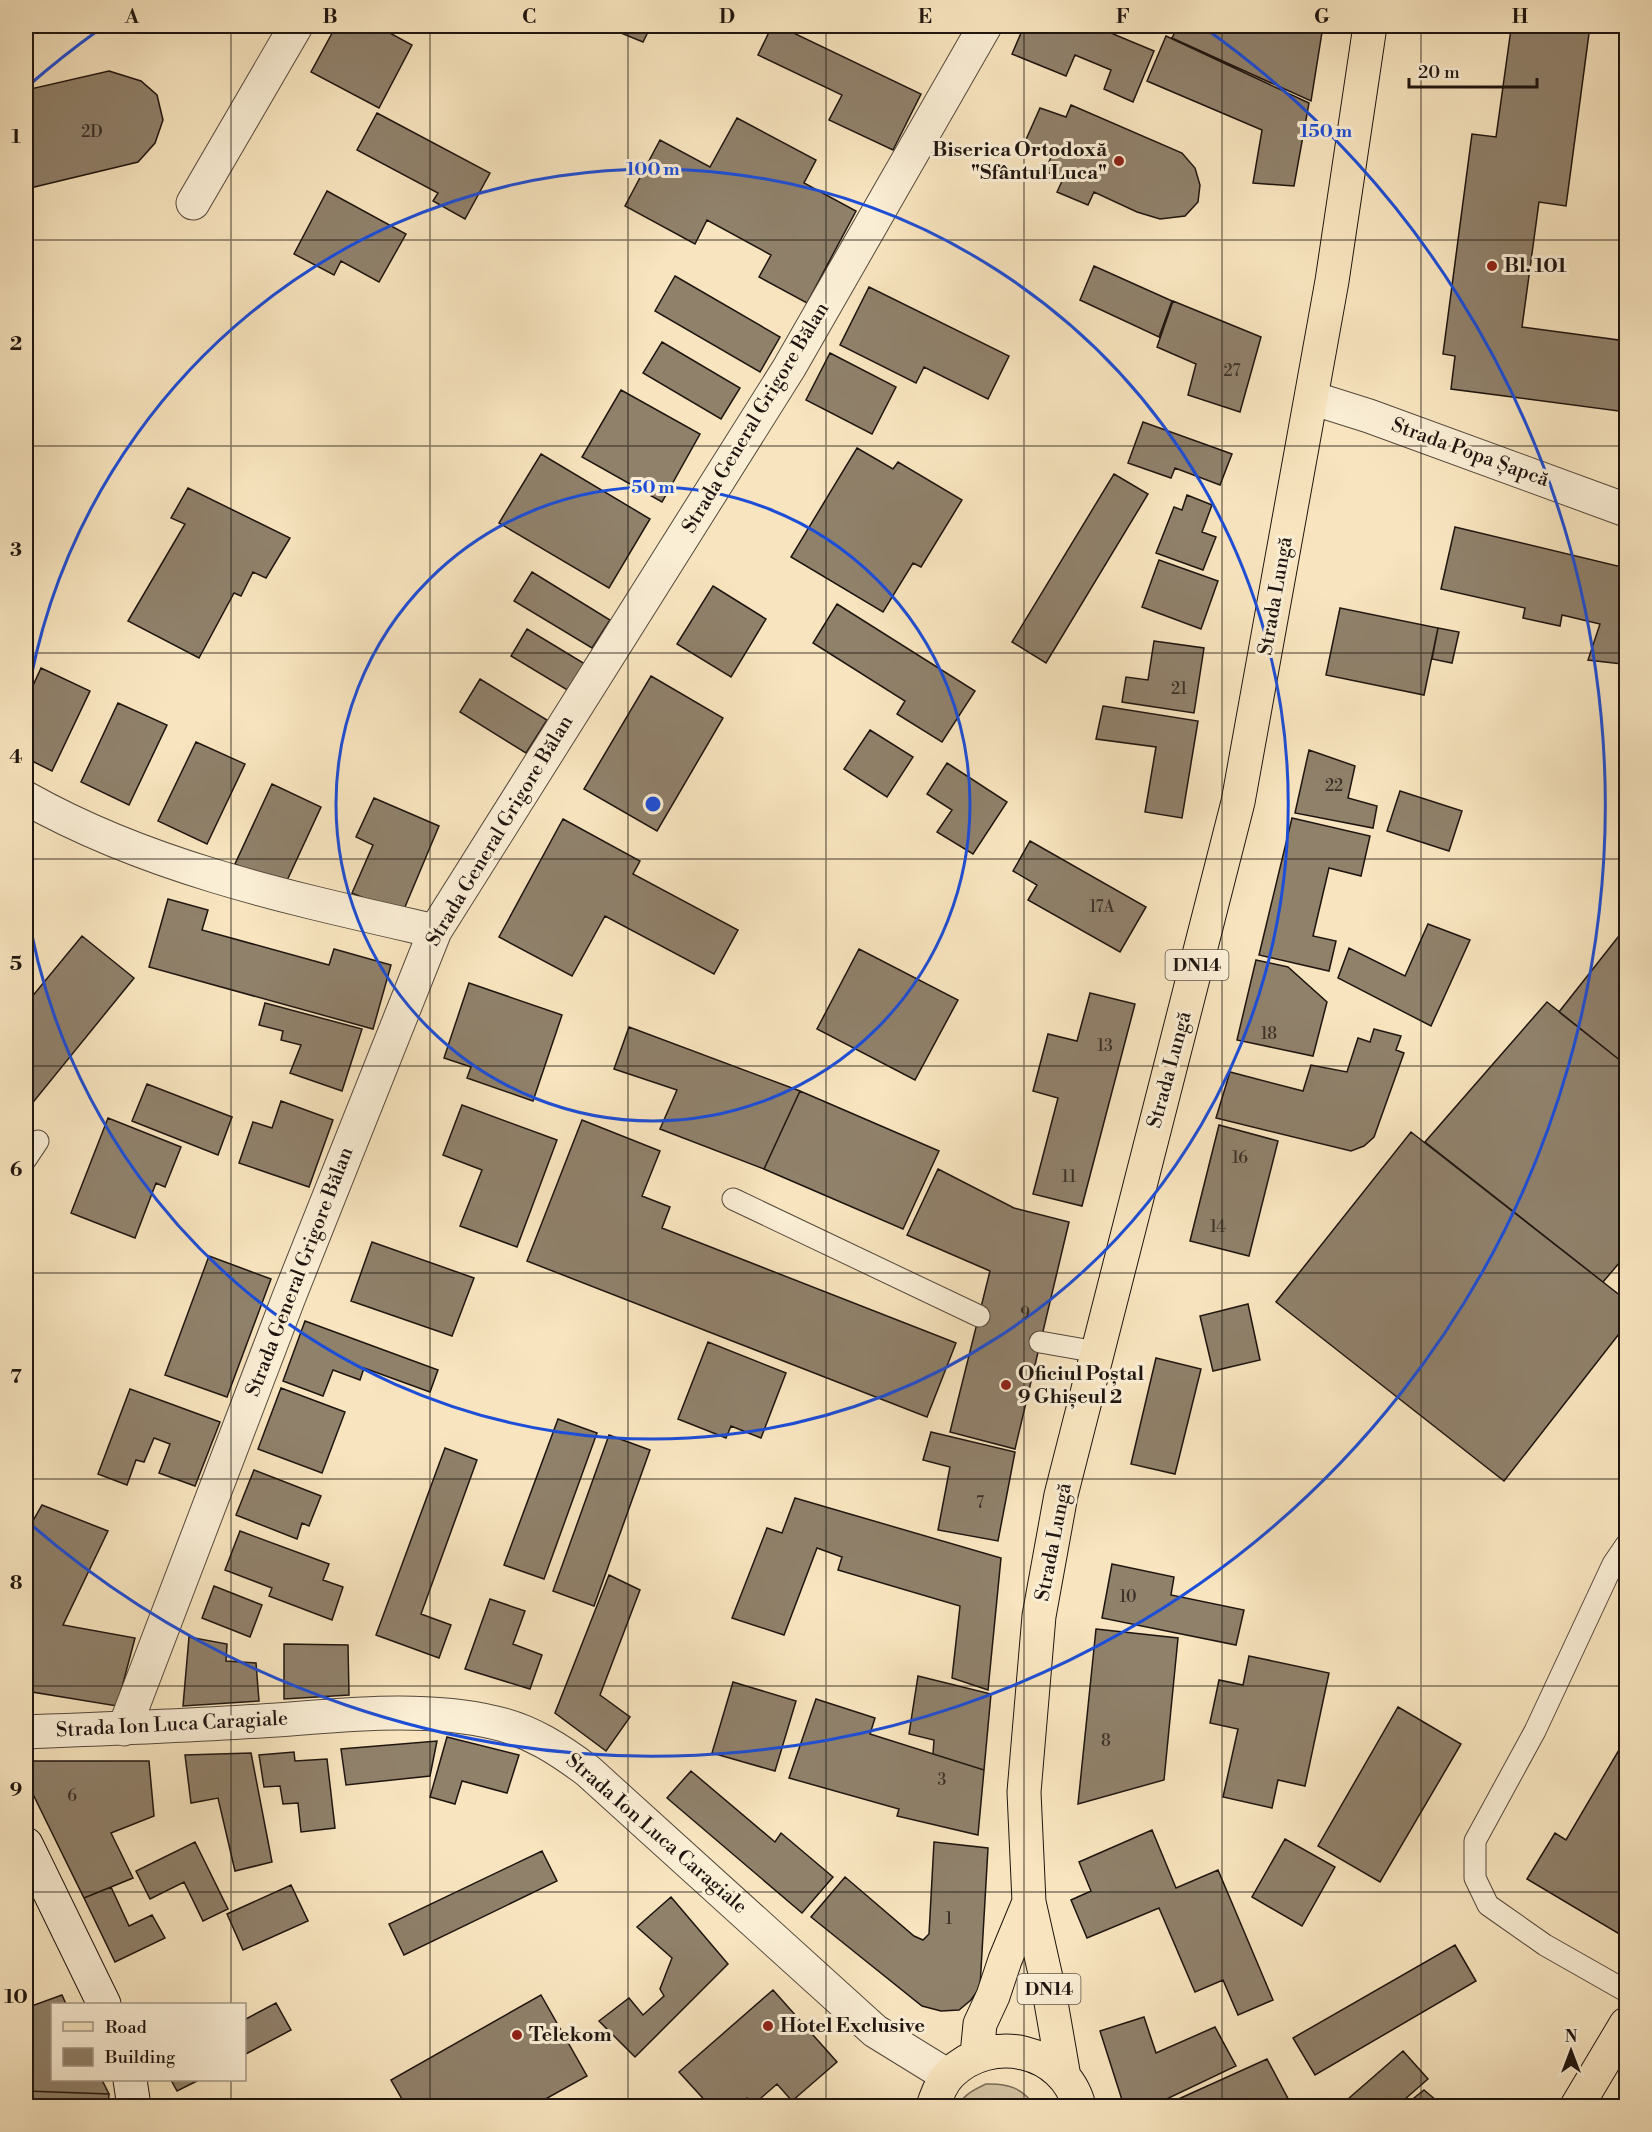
<svg xmlns="http://www.w3.org/2000/svg" width="1652" height="2132" font-family="'Libre Bodoni',serif">
  <style>
    .green { fill: #d3c2a1; stroke: #796c58; stroke-width: 1.5 }
    .building { fill: #90816b; stroke: #1f1510; stroke-width: 1.5 }
    .lines { fill: none; stroke-linecap: round; stroke-linejoin: round }
    .lane-casing { stroke: #55493c; stroke-width: 23 }
    .street-casing { stroke: #55493c; stroke-width: 35 }
    .secondary-casing { stroke: #1f1510; stroke-width: 35 }
    .primary-casing { stroke: #1f1510; stroke-width: 35 }
    .lane { stroke: #faeed5; stroke-width: 21 }
    .street { stroke: #faeed5; stroke-width: 33 }
    .secondary { stroke: #faeed5; stroke-width: 33 }
    .primary { stroke: #f8e5bf; stroke-width: 33 }
    .grid { fill: none; stroke: #1f1510; stroke-width: 1.5; stroke-opacity: 0.55 }
    .ring { fill: none; stroke: #1d4ed8; stroke-width: 3 }
    .poi-dot { fill: #8f2418; stroke: #faeed5; stroke-width: 2 }
    .labels { text-anchor: middle; dominant-baseline: central; stroke-width: 6; stroke-linejoin: round; paint-order: stroke }
    .number-label { font-size: 16px; fill: #3b3027 }
    .shield { fill: #faeed5; stroke: #61564b; stroke-width: 1.5 }
    .shield-label { font-size: 18px; font-weight: bold; fill: #1f1510 }
    .poi-label { font-size: 20px; font-weight: bold; fill: #1f1510; stroke: #faeed5; text-anchor: start }
    .street-label { font-size: 20px; fill: #1f1510; stroke: #faeed5 }
    .centre { fill: #1d4ed8; stroke: #faeed5; stroke-width: 3 }
    .ring-label { font-size: 18px; text-anchor: middle; font-weight: bold; fill: #1d4ed8; stroke: #faeed5; stroke-width: 6; stroke-linejoin: round; paint-order: stroke }
    .neatline { fill: none; stroke: #1f1510; stroke-width: 2 }
    .grid-label { font-size: 20px; text-anchor: middle; font-weight: bold; fill: #1f1510 }
  </style>
  <rect width="100%" height="100%" fill="#f8e5bf"/>
  <filter id="stains"><feTurbulence type="fractalNoise" baseFrequency=".00333" numOctaves="4"/><feColorMatrix values="0 0 0 0 .2 0 0 0 0 .09 0 0 0 0 .02 0 0 0 .5 -.17"/></filter>
  <radialGradient id="worn" r=".72"><stop offset=".6" stop-color="#630" stop-opacity="0"/><stop offset="1" stop-color="#630" stop-opacity=".3"/></radialGradient>
  <path class="green" d="M986 2084C1008 2083 1022 2088 1035 2106H957C964 2095 973 2090 986 2084Z"/>
  <path class="building" d="M336 26H377L412 45 379 108 311 72Z
    M604 26H651L643 42Z
    M772 26H779L921 94 893 150 829 120 842 95 758 55Z
    M1024 26H1094L1154 51 1133 102 1104 89 1111 70 1075 55 1066 76 1012 54Z
    M1178 26H1250L1261 29 1262 26H1323L1311 101 1172 38Z
    M1488 26H1590L1566 206 1539 202 1522 327 1626 341V412L1451 389 1455 356 1443 354 1472 134 1496 137 1511 29Z
    M1166 36 1309 103 1294 186 1253 183 1262 130 1147 81Z
    M109 71 141 81 157 95 163 120 155 143 138 162 26 189V90Z
    M1071 105 1182 153 1195 168 1200 185 1198 202 1185 216 1160 219 1137 212 1094 192 1088 205 1057 192 1063 179 1045 171 1052 155 1024 144 1040 108 1066 117Z
    M377 113 490 173 465 219 433 201 438 193 357 150Z
    M737 118 816 160 804 183 856 211 807 303 759 277 771 255 707 220 695 244 625 206 660 140 710 167Z
    M327 191 406 234 379 282 341 261 334 275 294 254Z
    M1094 266 1172 301 1159 337 1080 300Z
    M675 276 780 337 760 372 655 311Z
    M869 287 1009 356 988 399 924 367 916 383 840 345Z
    M1173 301 1261 337 1240 412 1188 395 1196 364 1157 347Z
    M662 342 740 388 721 419 643 373Z
    M830 353 896 387 872 434 806 400Z
    M621 390 700 434 662 502 582 457Z
    M1143 422 1232 454 1220 485 1175 468 1171 478 1128 463Z
    M857 448 893 469 898 462 962 500 921 567 913 563 883 612 791 557Z
    M541 454 650 519 609 588 499 523Z
    M1114 474 1148 494 1046 663 1012 642Z
    M188 488 290 538 266 578 253 572 241 596 234 593 199 658 128 621 185 524 171 518Z
    M1187 495 1212 505 1202 532 1216 537 1203 570 1156 553 1174 507 1182 510Z
    M1455 527 1626 568V658L1622 664 1588 660 1600 624 1562 615 1560 626 1523 618 1525 608 1441 589Z
    M1159 560 1218 581 1201 629 1142 607Z
    M532 572 610 620 592 648 514 601Z
    M713 586 766 619 731 677 677 644Z
    M837 604 975 691 942 742 897 714 905 701 813 643Z
    M1340 608 1438 628 1424 695 1326 675Z
    M1438 628 1459 632 1452 663 1432 659Z
    M527 629 585 664 569 691 511 656Z
    M1154 641 1204 648 1194 713 1122 702 1126 677 1148 680Z
    M41 668 90 691 52 771 26 758V701Z
    M651 676 723 718 657 831 584 789Z
    M480 679 547 720 526 753 460 712Z
    M118 703 167 725 129 805 81 782Z
    M1103 706 1198 721 1182 818 1145 812 1156 747 1096 739Z
    M870 730 913 757 887 797 844 769Z
    M196 742 245 764 207 844 158 821Z
    M1309 750 1355 766 1348 798 1377 806 1373 828 1295 813Z
    M947 763 1007 802 973 854 937 832 952 810 927 794Z
    M272 784 321 807 284 887 235 864Z
    M1400 791 1462 811 1449 851 1387 831Z
    M374 798 439 826 402 914 352 893 373 845 356 837Z
    M1292 818 1370 836 1361 876 1329 868 1313 936 1336 941 1329 971 1259 955Z
    M563 819 640 861 633 874 738 930 714 974 605 916 572 976 499 937Z
    M1030 841 1146 907 1120 952 1028 900 1037 885 1013 871Z
    M168 899 208 910 202 930 329 965 334 949 391 965 373 1029 149 967Z
    M1428 924 1470 940 1431 1026 1338 978 1349 948 1405 976Z
    M1626 927V1065L1559 1012Z
    M82 936 134 978 26 1111V1004Z
    M859 949 958 1000 915 1080 817 1029Z
    M1256 960 1288 967 1327 1002 1313 1056 1237 1040Z
    M469 983 562 1015 533 1101 467 1078 471 1067 444 1058Z
    M1090 993 1135 1004 1082 1206 1033 1194 1058 1098 1033 1091 1048 1034 1077 1041Z
    M1547 1002 1626 1065V1255L1603 1282 1425 1142Z
    M265 1003 362 1029 342 1091 290 1073 301 1045 281 1040 283 1031 259 1025Z
    M629 1027 800 1091 764 1169 660 1129 677 1090 614 1069Z
    M1374 1029 1401 1036 1396 1050 1404 1053 1374 1137 1364 1146 1351 1151 1216 1118 1230 1072 1303 1091 1311 1065 1347 1072 1358 1038 1370 1042Z
    M147 1084 232 1117 218 1155 132 1121Z
    M800 1091 939 1151 903 1229 764 1169Z
    M281 1101 333 1120 309 1187 239 1163 253 1122 272 1128Z
    M462 1105 557 1140 517 1247 460 1226 482 1170 443 1155Z
    M108 1118 181 1147 165 1187 156 1183 135 1238 71 1213Z
    M582 1120 660 1151 642 1196 670 1207 662 1228 956 1343 927 1417 527 1261Z
    M1219 1125 1278 1141 1249 1256 1190 1241Z
    M1411 1132 1626 1300V1325L1504 1481 1276 1302Z
    M938 1169 1014 1208 1069 1222 1015 1449 950 1432 990 1271 907 1235Z
    M372 1242 474 1278 452 1336 351 1301Z
    M209 1256 271 1279 227 1397 165 1375Z
    M1248 1304 1260 1360 1213 1371 1200 1316Z
    M305 1321 438 1370 430 1392 364 1368 360 1380 333 1370 323 1396 283 1381Z
    M708 1342 786 1373 761 1438 731 1426 726 1438 678 1419Z
    M1156 1358 1201 1369 1175 1474 1131 1464Z
    M281 1388 345 1412 322 1473 258 1449Z
    M130 1389 220 1422 195 1486 159 1473 170 1444 154 1438 144 1462 136 1460 127 1485 98 1474Z
    M558 1419 597 1433 544 1579 504 1565Z
    M931 1432 1015 1452 998 1541 938 1530 950 1467 923 1460Z
    M609 1435 650 1450 594 1606 553 1591Z
    M445 1448 477 1460 421 1614 451 1625 439 1658 376 1635Z
    M254 1470 321 1496 309 1526 302 1523 297 1539 236 1515Z
    M795 1498 1001 1558 988 1690 952 1678 960 1606 838 1570 842 1557 817 1548 784 1635 732 1618 767 1528 782 1533Z
    M42 1505 108 1531 63 1625 135 1638 117 1706 26 1691V1533Z
    M240 1531 329 1564 323 1580 343 1587 332 1620 269 1596 272 1588 225 1570Z
    M1112 1564 1174 1577 1171 1595 1244 1610 1236 1645 1102 1618Z
    M609 1575 640 1590 600 1695 630 1717 606 1751 555 1713Z
    M214 1586 262 1605 250 1637 202 1618Z
    M490 1599 525 1611 513 1644 542 1655 530 1689 465 1669Z
    M1096 1629 1178 1638 1164 1780 1078 1804Z
    M189 1637 227 1644 226 1661 256 1663 259 1701 183 1706Z
    M284 1644 348 1645 349 1695 284 1699Z
    M1249 1656 1329 1673 1305 1786 1278 1780 1272 1808 1223 1797 1238 1729 1210 1723 1219 1680 1243 1685Z
    M918 1676 991 1694 984 1770 933 1754 934 1740 909 1734Z
    M733 1682 796 1701 775 1771 712 1753Z
    M816 1699 875 1718 870 1734 984 1770 978 1835 897 1816 899 1809 789 1778Z
    M1398 1707 1461 1744 1380 1882 1318 1846Z
    M447 1737 519 1755 507 1793 462 1781 455 1804 430 1797Z
    M1626 1738V1938L1527 1879 1555 1833 1566 1840Z
    M437 1741 430 1776 346 1785 341 1749Z
    M294 1752 295 1761 327 1759 335 1828 301 1832 298 1803 283 1804 280 1786 264 1787 259 1755Z
    M251 1753 272 1862 235 1871 218 1798 191 1803 185 1755Z
    M33 1761H149L154 1816 111 1833 133 1878 84 1898 26 1780Z
    M691 1771 775 1842 781 1833 833 1877 802 1913 667 1798Z
    M1152 1830 1176 1888 1218 1870 1273 2000 1238 2015 1223 1980 1195 1992 1159 1908 1087 1938 1071 1900 1091 1891 1079 1862Z
    M1285 1839 1335 1867 1302 1926 1252 1897Z
    M195 1842 228 1909 203 1921 184 1882 150 1899 136 1871Z
    M934 1842 988 1848 980 1987 971 2000 959 2010 941 2011 922 2006 811 1917 845 1877 914 1936 923 1940 929 1934Z
    M542 1851 557 1881 404 1955 389 1924Z
    M291 1885 308 1921 243 1950 227 1914Z
    M111 1887 129 1926 152 1915 165 1938 115 1962 84 1898Z
    M671 1897 728 1964 635 2057 599 2021 629 1998 643 2015 664 1996 660 1989 672 1958 637 1927Z
    M1455 1945 1476 1981 1315 2075 1293 2038Z
    M773 1990 837 2062 792 2101 777 2084 753 2105 747 2098 737 2106H710L679 2072Z
    M62 1995 66 2004H52V2080H102L109 2094 26 2091V2008Z
    M541 1995 587 2076 533 2106H406L391 2080Z
    M276 2003 291 2030 244 2055V2020Z
    M1144 2017 1156 2053 1215 2027 1236 2066 1152 2106H1124L1100 2031Z
    M1403 2051 1428 2079 1397 2106H1340Z
    M1267 2059 1292 2106H1163Z
    M171 2080H199L177 2091Z
    M1424 2090 1443 2106H1404Z
    M26 2091 109 2094 108 2106H26Z"/>
  <g class="lines">
    <g class="lane-casing">
      <path id="lane" d="M26 1159 38 1141
        M733 1199 979 1316
        M1040 1342 1097 1352
        M1626 1545 1613 1564 1535 1731 1475 1841V1878L1488 1905 1545 1945 1626 1991"/>
    </g>
    <g class="street-casing">
      <path id="street" d="M193 203 296 26
        M1312 398 1369 416 1626 510
        M26 798C152 869 295 899 435 931
        M124 1729 289 1297 435 931 789 368 985 26
        M26 1732C104 1729 183 1726 261 1721 338 1716 420 1705 496 1723 531 1731 560 1750 588 1771L875 2031 948 2076"/>
    </g>
    <g class="secondary-casing">
      <path id="secondary" d="M26 1844 104 2004
        M130 2080 134 2106"/>
    </g>
    <g class="primary-casing">
      <path id="primary" d="M977 2055 980 2024 993 1996 1005 1960 1029 1902
        M1064 2077 1049 1991 1029 1902 1024 1792 1039 1616 1061 1495 1238 802 1332 281 1370 26
        M933 2106C937 2095 941 2083 950 2074 991 2033 1064 2049 1079 2106
        M1577 2106 1626 2024"/>
    </g>
    <use href="#lane" class="lane"/>
    <use href="#street" class="street"/>
    <use href="#secondary" class="secondary"/>
    <use href="#primary" class="primary"/>
  </g>
  <path class="grid" d="M231 26V2004M430 26V2106M628 26V2106M826 26V2106M1024 26V2106M1222 26V2106M1421 26V2106M26 240H1626M26 446H1626M26 653H1626M26 859H1626M26 1066H1626M26 1273H1626M26 1479H1626M26 1686H1626M26 1892H1626M231 2080V2106"/>
  <g class="ring">
    <circle cx="653" cy="804" r="317"/>
    <path d="M26 705A635 635 0 1 1 26 903"/>
    <path d="M28 86A952 952 0 0 1 100 29M1206 29A952 952 0 1 1 28 1522"/>
  </g>
  <g class="poi-dot">
    <circle cx="1119" cy="161" r="6"/>
    <circle cx="1492" cy="266" r="6"/>
    <circle cx="1006" cy="1385" r="6"/>
    <circle cx="768" cy="2026" r="6"/>
    <circle cx="517" cy="2035" r="6"/>
  </g>
  <g class="labels">
    <g class="number-label">
      <text x="92" y="132">2D</text>
      <text x="1232" y="371">27</text>
      <text x="1179" y="689">21</text>
      <text x="1334" y="786">22</text>
      <text x="1102" y="907">17A</text>
      <text x="1269" y="1034">18</text>
      <text x="1105" y="1046">13</text>
      <text x="1240" y="1158">16</text>
      <text x="1069" y="1177">11</text>
      <text x="1218" y="1227">14</text>
      <text x="1025" y="1314">9</text>
      <text x="980" y="1503">7</text>
      <text x="1128" y="1597">10</text>
      <text x="1106" y="1741">8</text>
      <text x="942" y="1780">3</text>
      <text x="72" y="1796">6</text>
      <text x="949" y="1919">1</text>
    </g>
    <g class="shield">
      <rect x="1165.5" y="950" width="63" height="30" rx="4.5"/>
      <rect x="1017.5" y="1974" width="63" height="30" rx="4.5"/>
    </g>
    <g class="shield-label">
      <text x="1197" y="965">DN14</text>
      <text x="1049" y="1989">DN14</text>
    </g>
    <g class="poi-label">
      <text x="1107" y="150" text-anchor="end">Biserica Ortodoxă<tspan x="1107" dy="23">"Sfântul Luca"</tspan></text>
      <text x="1504" y="266">Bl. 101</text>
      <text x="1018" y="1374">Oficiul Poștal<tspan x="1018" dy="23">9 Ghișeul 2</tspan></text>
      <text x="780" y="2026">Hotel Exclusive</text>
      <text x="529" y="2035">Telekom</text>
    </g>
    <g class="street-label">
      <text transform="translate(756 418) rotate(-59)">Strada General Grigore Bălan</text>
      <text transform="translate(1470 453) rotate(20)">Strada Popa Șapcă</text>
      <text transform="translate(1276 596) rotate(-80)">Strada Lungă</text>
      <text transform="translate(500 831) rotate(-59)">Strada General Grigore Bălan</text>
      <text transform="translate(1170 1070) rotate(-75)">Strada Lungă</text>
      <text transform="translate(300 1272) rotate(-69)">Strada General Grigore Bălan</text>
      <text transform="translate(1054 1542) rotate(-79)">Strada Lungă</text>
      <text transform="translate(172 1725) rotate(-3)">Strada Ion Luca Caragiale</text>
      <text transform="translate(656 1834) rotate(41)">Strada Ion Luca Caragiale</text>
    </g>
  </g>
  <circle cx="653" cy="804" r="9" class="centre"/>
  <g class="ring-label">
    <text x="1326" y="137">150 m</text>
    <text x="653" y="175">100 m</text>
    <text x="653" y="493">50 m</text>
  </g>
  <rect width="1652" height="2132" fill="none" stroke="#f8e5bf" stroke-width="66"/>
  <rect x="51" y="2003" width="195" height="78" fill="#faeed5" stroke="#a29786" stroke-width="1.5"/>
  <rect x="63" y="2022" width="30" height="9" fill="#f8e5bf" stroke="#a29786" stroke-width="1.5"/>
  <text x="105" y="2033" font-size="18" fill="#1f1510">Road</text>
  <rect x="63" y="2048" width="30" height="18" fill="#90816b" stroke="#a29786" stroke-width="1.5"/>
  <text x="105" y="2063" font-size="18" fill="#1f1510">Building</text>
  <g transform="translate(1571 2051)" stroke="#faeed5" stroke-width="4.5" paint-order="stroke">
  <path d="M0-4.5L10 22L0 15L-10 22Z" fill="#1f1510"/>
  <text y="-9" font-size="16" font-weight="bold" text-anchor="middle" fill="#1f1510">N</text>
  </g>
  <path d="M1409 78v9h128v-9" fill="none" stroke="#1f1510" stroke-width="3"/>
  <text x="1418" y="78" font-size="18" fill="#1f1510" stroke="#faeed5" stroke-width="4.5" paint-order="stroke">20 m</text>
  <rect x="33" y="33" width="1586" height="2066" class="neatline"/>
  <g class="grid-label">
    <text x="132" y="23">A</text>
    <text x="330" y="23">B</text>
    <text x="529" y="23">C</text>
    <text x="727" y="23">D</text>
    <text x="925" y="23">E</text>
    <text x="1123" y="23">F</text>
    <text x="1322" y="23">G</text>
    <text x="1520" y="23">H</text>
    <text x="16" y="143">1</text>
    <text x="16" y="350">2</text>
    <text x="16" y="556">3</text>
    <text x="16" y="763">4</text>
    <text x="16" y="970">5</text>
    <text x="16" y="1176">6</text>
    <text x="16" y="1383">7</text>
    <text x="16" y="1589">8</text>
    <text x="16" y="1796">9</text>
    <text x="16" y="2003">10</text>
  </g>
  <rect width="100%" height="100%" filter="url(#stains)"/>
  <rect width="100%" height="100%" fill="url(#worn)"/>
</svg>
